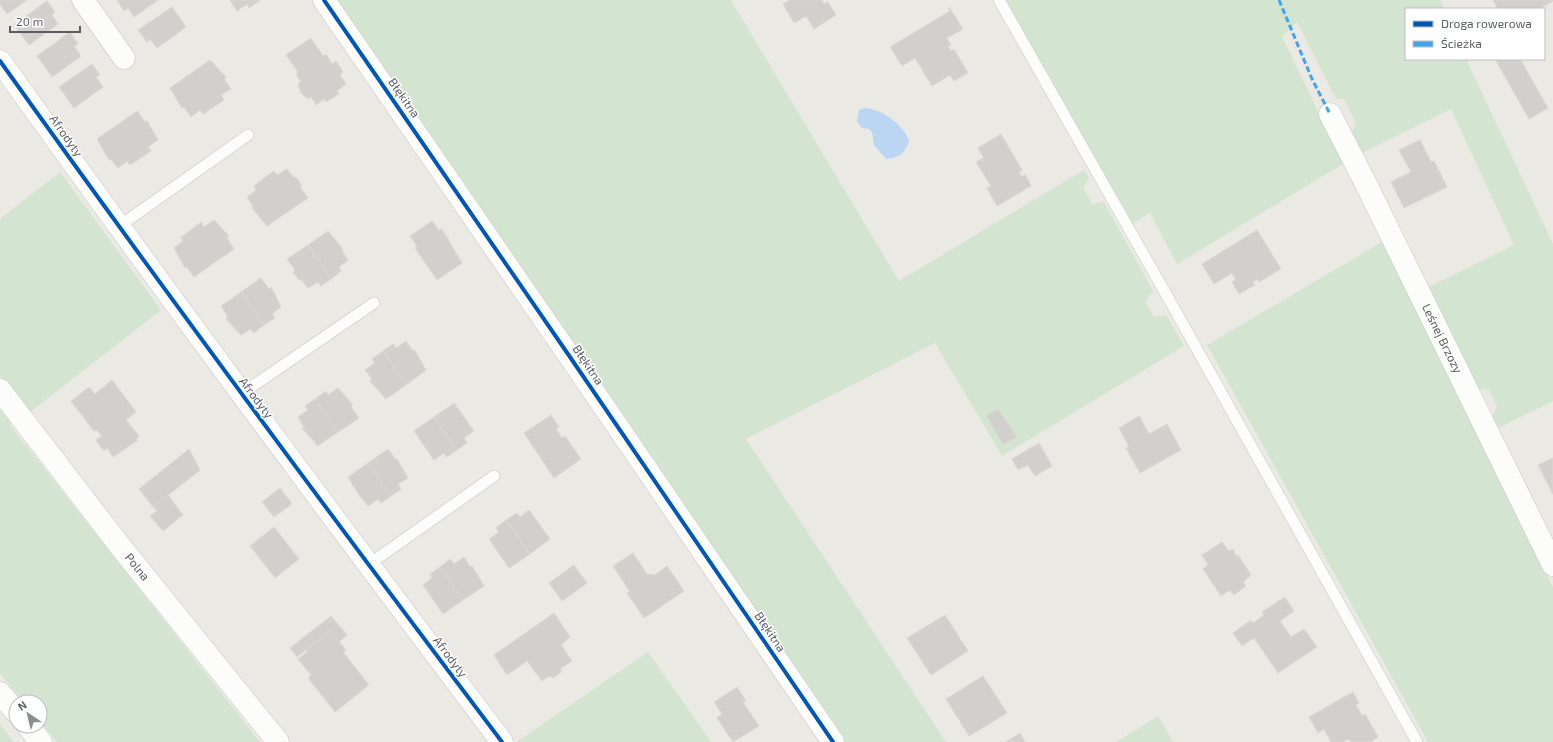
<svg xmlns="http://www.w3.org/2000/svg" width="1553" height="742" font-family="'Exo 2',sans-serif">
	<rect width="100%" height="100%" fill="#eae9e4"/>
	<g fill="#d3e5d1">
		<polygon points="336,0 731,0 899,281 1084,170 1089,178 1083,187 1092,204 1104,202 1153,291 1145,302 1154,317 1167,316 1184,346 1002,456 935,343 746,439 946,742 842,742"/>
		<polygon points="1006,0 1440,0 1444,9 1406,9 1406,59 1466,59 1553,244 1553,401 1498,428 1492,416 1497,406 1489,390 1478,389 1427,288 1514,245 1451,109 1362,153 1352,132 1356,124 1344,99 1336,99 1297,22 1282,36 1343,164 1177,264 1150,213 1132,224"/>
		<polygon points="60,172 161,310 29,413 0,376 0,219"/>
		<polygon points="1382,242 1553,587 1553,742 1428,742 1207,345"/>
		<polygon points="0,398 17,420 9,424 260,742 57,742 40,722 40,702 24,702 0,673"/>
		<polygon points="648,652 711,742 519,742 518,741"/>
		<polygon points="1158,716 1173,742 1116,742"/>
		<polygon points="0,724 14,742 0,742"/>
	</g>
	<path fill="#bad6f2" d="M865 108C883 110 903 124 909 141 905 153 899 158 886 159L874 145 872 132 869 129 862 128 857 121 859 110Z"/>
	<g fill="#d1d0cd" stroke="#d9d8d4">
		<polygon points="0,0 27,0 7,14 0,5"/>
		<polygon points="117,0 158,0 134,17 128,8 124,11"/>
		<polygon points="230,0 261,0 249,8 247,4 237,11"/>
		<polygon points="790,0 822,0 824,4 828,2 836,15 814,29 806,16 794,23 783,4"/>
		<polygon points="1493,0 1553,0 1553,1 1539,9 1498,9"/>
		<polygon points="47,1 55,12 52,15 58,24 29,45 14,25"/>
		<polygon points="172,7 186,27 157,48 150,39 147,42 138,30"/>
		<polygon points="949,7 963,29 947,38 951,45 948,46 951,51 954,49 968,73 954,81 950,75 932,86 915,58 902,66 890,47 950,11 948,8"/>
		<polygon points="70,32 78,44 74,46 81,56 52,77 37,56"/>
		<polygon points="311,38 323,56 326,54 332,64 336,61 343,72 340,75 346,84 337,91 339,94 326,102 324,99 316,105 311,97 308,99 301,93 298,84 301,82 296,74 298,72 286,55"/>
		<polygon points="1495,59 1520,59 1548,108 1529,119"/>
		<polygon points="210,60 226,77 224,79 231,89 221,95 224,100 203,114 200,110 191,117 184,107 182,108 170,88"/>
		<polygon points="92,64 100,75 96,77 103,87 74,108 59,87"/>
		<polygon points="137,111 145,122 147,121 158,140 148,147 151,151 130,165 127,161 118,168 111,159 109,160 97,139"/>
		<polygon points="1001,134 1022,170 1019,172 1022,177 1025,174 1031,186 997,206 987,188 991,186 976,162 984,158 978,148"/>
		<polygon points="1420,140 1431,162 1434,161 1447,187 1404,208 1391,182 1411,172 1399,150"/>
		<polygon points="287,169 294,178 296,177 302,186 300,187 308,198 267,226 252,208 253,206 247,197 256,190 254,186 264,178 274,171 277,175"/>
		<polygon points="214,220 229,236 227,238 234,249 194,277 186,266 185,268 174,248 183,241 181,237 191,230 201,222 204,227"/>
		<polygon points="432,221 439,231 442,229 462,263 437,280 415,248 417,246 410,236"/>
		<polygon points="1257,230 1281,269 1259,282 1257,279 1253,282 1255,285 1239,294 1232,282 1236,280 1232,273 1214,284 1202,264"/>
		<polygon points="328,231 343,249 342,251 348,260 339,267 341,271 331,279 308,245"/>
		<polygon points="308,245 331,279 321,286 318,282 308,288 301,279 299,280 293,272 295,270 287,259"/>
		<polygon points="261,278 269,289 271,287 281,307 272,314 275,318 264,325 241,292"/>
		<polygon points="241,292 264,325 254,333 251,329 241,335 226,319 228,317 221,306"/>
		<polygon points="406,341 413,351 414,349 426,370 406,385 383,351 393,344 396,348"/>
		<polygon points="383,351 406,385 386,399 370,381 372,379 365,370 375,363 372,359"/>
		<polygon points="112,380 136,412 126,420 139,436 136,439 138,440 113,457 107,448 104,451 96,440 102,436 97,430 94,431 71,401 89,387 95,394"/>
		<polygon points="338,388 353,405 351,407 359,418 338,432 315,399 326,391 328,395"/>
		<polygon points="315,399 338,432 318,446 302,428 304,427 298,417 308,410 305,406"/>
		<polygon points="454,403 474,431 464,438 467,443 457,450 434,417"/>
		<polygon points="998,409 1017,437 1003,444 986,416"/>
		<polygon points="551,415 559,427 556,429 562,438 565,436 581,459 554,478 524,433"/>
		<polygon points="1139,416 1149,434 1167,424 1181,450 1140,473 1126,448 1129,446 1119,428"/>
		<polygon points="434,417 457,450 447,457 444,453 434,460 414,431"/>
		<polygon points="1039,443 1052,466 1035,476 1028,465 1018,470 1012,459"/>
		<polygon points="189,449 200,470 153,507 139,489"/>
		<polygon points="388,449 396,460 397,459 408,478 398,484 401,489 391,496 368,463"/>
		<polygon points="1553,458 1553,494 1538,465"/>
		<polygon points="368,463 391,496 381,503 378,499 368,506 361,497 360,497 348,477"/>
		<polygon points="280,488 292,504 274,517 262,502"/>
		<polygon points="168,495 183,515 163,531 150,516 157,511 153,507"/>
		<polygon points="529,510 550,539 530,554 506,520 517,513 520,517"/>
		<polygon points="506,520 530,554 509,568 489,539 499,532 496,528"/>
		<polygon points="274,527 299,559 275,578 250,546"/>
		<polygon points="1222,542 1229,551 1233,549 1236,556 1238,555 1251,575 1243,582 1246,586 1234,595 1230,590 1221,596 1203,569 1208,565 1202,555"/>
		<polygon points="633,553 647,574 655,575 667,566 684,591 644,618 627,593 630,592 613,566"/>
		<polygon points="464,557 470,567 472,566 484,586 463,600 440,567 450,559 454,564"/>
		<polygon points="574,565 587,583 562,601 549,583"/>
		<polygon points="440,567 463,600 443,614 423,585 432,578 430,574"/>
		<polygon points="1285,597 1294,611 1280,621 1291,637 1304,629 1317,647 1278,673 1254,638 1242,646 1233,633 1251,620 1253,623 1264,615 1262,612"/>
		<polygon points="554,613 570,637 561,645 572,661 561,668 561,672 554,678 549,676 542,681 527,661 507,675 494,655"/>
		<polygon points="945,615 968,651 931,675 907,638"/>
		<polygon points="331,616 347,635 339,642 330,631 297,657 290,648"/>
		<polygon points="330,631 346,650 343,652 369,685 335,712 308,678 311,675 298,659 308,651 306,650"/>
		<polygon points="983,676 1007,713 969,736 946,699"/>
		<polygon points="737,687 746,701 743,702 759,726 733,742 717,718 722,714 714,702"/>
		<polygon points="1353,692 1359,703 1356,705 1362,716 1365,714 1378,737 1370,742 1351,742 1349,739 1343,742 1331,742 1324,729 1318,733 1309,717"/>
		<polygon points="1020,733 1025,742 1006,742"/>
	</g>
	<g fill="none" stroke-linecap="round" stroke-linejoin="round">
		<g stroke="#c5c5c5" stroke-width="12">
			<g id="service">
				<polyline points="999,0 1166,294 1417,742"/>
				<polyline points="118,227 248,135"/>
				<polyline points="241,394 374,303"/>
				<polyline points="368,565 494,476"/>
			</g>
		</g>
		<g stroke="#c5c5c5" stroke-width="23">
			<g id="minor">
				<polyline points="83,0 124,58"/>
				<polyline points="324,0 570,357 833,742"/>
				<path d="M0 61C164 291 332 517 502 742"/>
				<path id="s1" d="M1330 114 1364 180 1553 565"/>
				<path id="s2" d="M0 390 120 546 278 742"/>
				<polyline points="0,693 16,712"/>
				<polyline points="28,726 41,742"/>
			</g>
		</g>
		<use href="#service" stroke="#fcfcfb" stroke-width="11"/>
		<use href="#minor" stroke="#fcfcfb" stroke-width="22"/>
		<polyline stroke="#40a5ee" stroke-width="3" stroke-dasharray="6 3" stroke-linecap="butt" points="1279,0 1312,79 1330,114"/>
		<g stroke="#fff" stroke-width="6">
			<g id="cycleway">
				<polyline points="324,0 570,357 833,742"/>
				<path d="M0 61C164 291 332 517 502 742"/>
			</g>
		</g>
		<use href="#cycleway" stroke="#0057b8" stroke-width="4"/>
	</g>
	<g text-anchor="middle" stroke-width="3" stroke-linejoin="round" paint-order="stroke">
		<g font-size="12" fill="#5a5d62" stroke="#fff">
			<text transform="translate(404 98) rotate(55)" y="4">Błękitna</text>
			<text transform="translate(66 136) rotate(55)" y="4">Afrodyty</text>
			<text dy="4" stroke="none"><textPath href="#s1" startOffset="251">Leśnej Brzozy</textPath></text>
			<text transform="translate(588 365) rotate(56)" y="4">Błękitna</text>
			<text transform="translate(256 398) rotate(53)" y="4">Afrodyty</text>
			<text dy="4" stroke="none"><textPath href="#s2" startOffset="224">Polna</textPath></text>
			<text transform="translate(770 632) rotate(56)" y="4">Błękitna</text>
			<text transform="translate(450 657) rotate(53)" y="4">Afrodyty</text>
		</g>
	</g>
	<rect x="1405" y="8" width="140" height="52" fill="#ffffff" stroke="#bdbec0"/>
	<rect x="1413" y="21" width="20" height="6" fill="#0057b8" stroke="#bdbec0"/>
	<text x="1441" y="28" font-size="12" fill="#5a5d62">Droga rowerowa</text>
	<rect x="1413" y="41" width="20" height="6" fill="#40a5ee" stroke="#bdbec0"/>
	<text x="1441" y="48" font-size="12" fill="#5a5d62">Ścieżka</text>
	<g transform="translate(28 714) rotate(325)"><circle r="19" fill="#ffffff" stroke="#bdbec0"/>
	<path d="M0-3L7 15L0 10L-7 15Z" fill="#8c8e90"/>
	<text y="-6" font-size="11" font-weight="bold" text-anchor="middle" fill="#5a5d62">N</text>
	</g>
	<path d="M10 26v6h70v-6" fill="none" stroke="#5a5d62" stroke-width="2"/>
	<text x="16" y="26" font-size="12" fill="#5a5d62" stroke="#ffffff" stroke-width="3" paint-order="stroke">20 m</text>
</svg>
